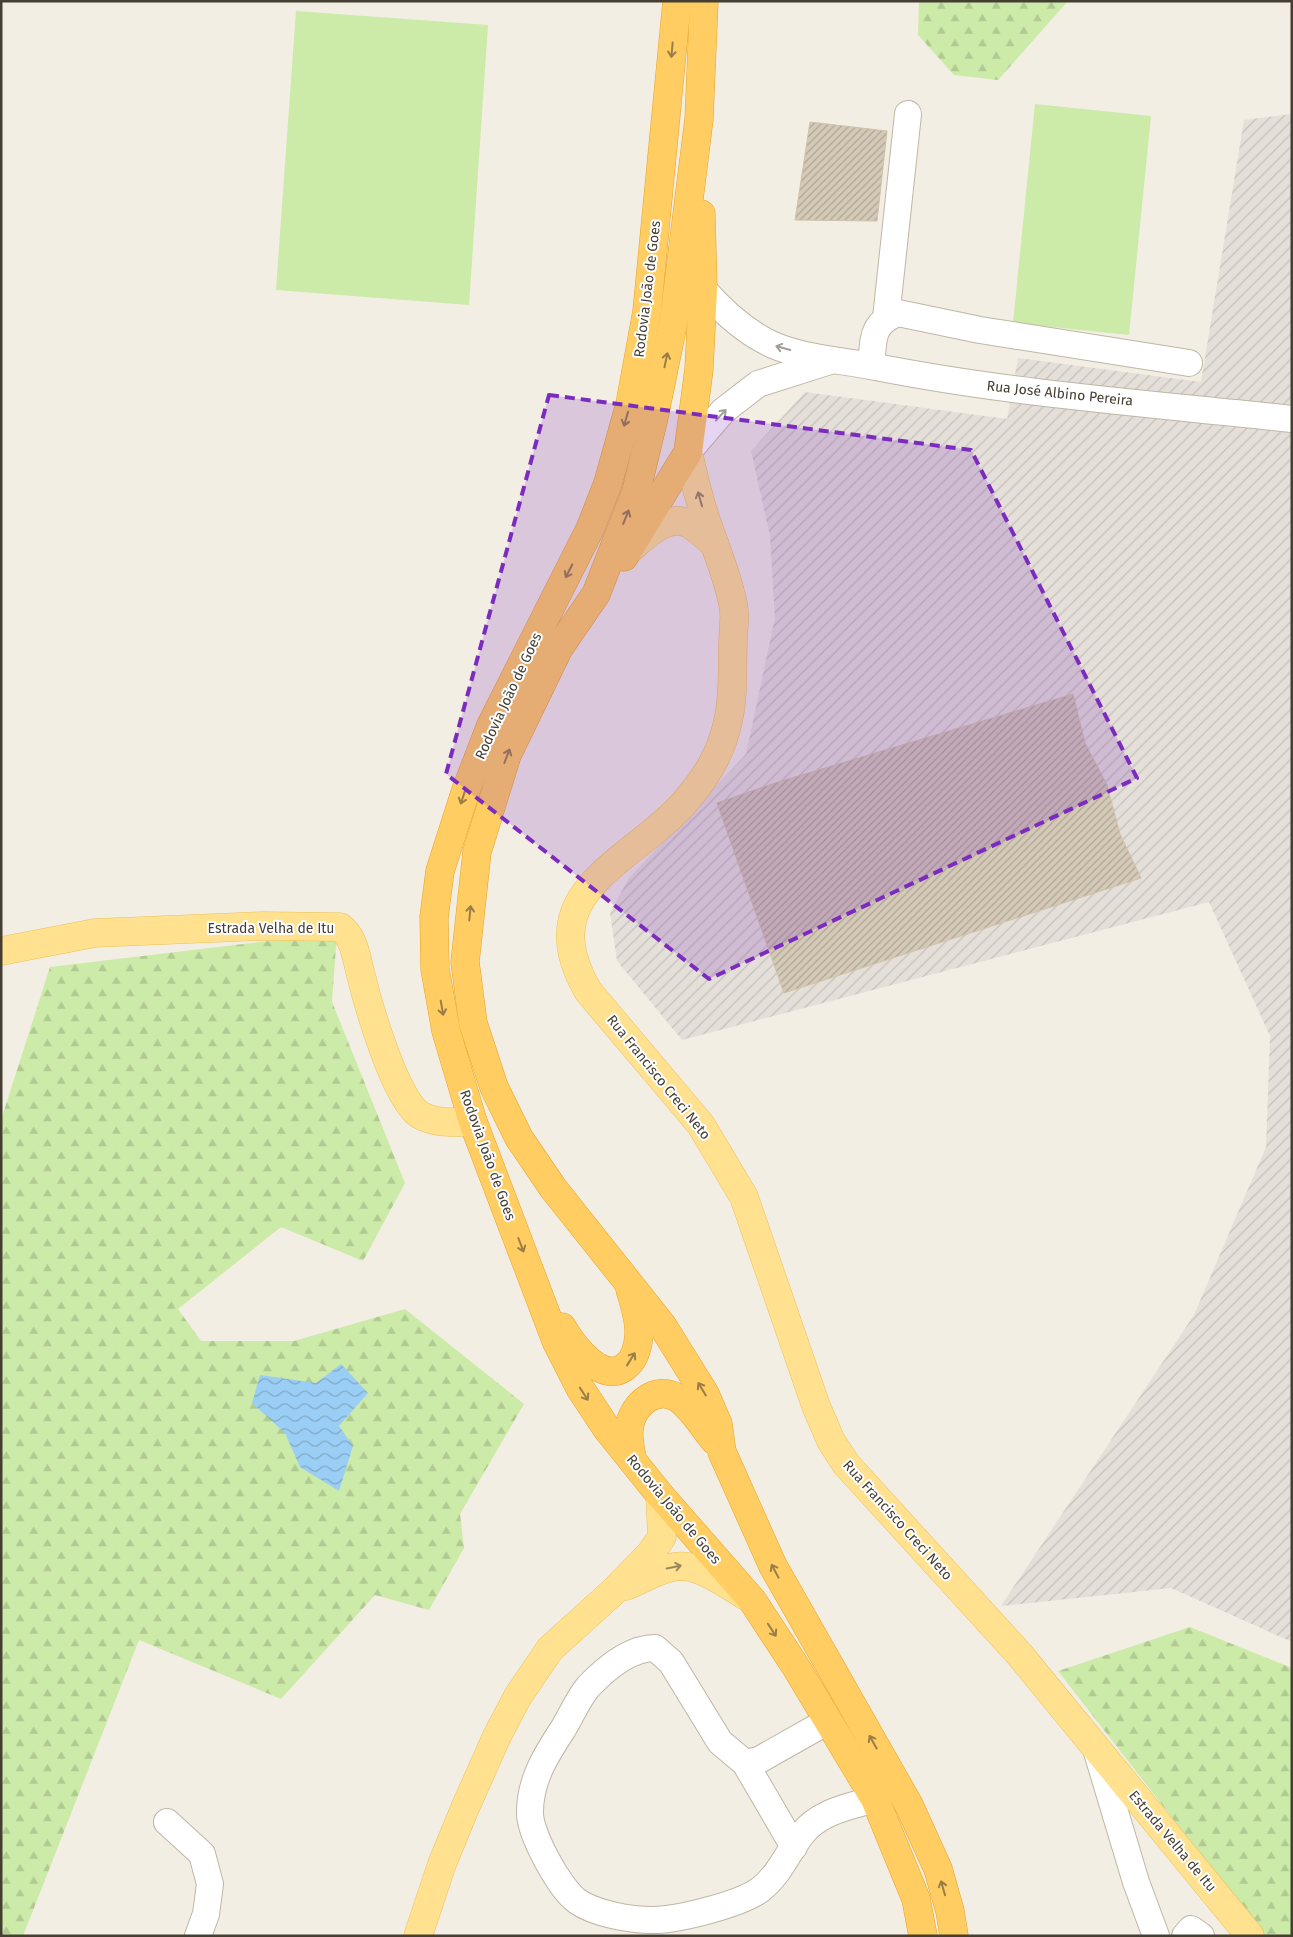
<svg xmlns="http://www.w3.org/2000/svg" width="1293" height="1937" font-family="'Fira Sans',sans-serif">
	<defs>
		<pattern id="industrial-furrows" width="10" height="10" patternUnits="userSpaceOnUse" patternTransform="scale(1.25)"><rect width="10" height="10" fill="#e4dfd8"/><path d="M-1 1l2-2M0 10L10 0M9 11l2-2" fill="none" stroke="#c5c0ba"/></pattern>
		<pattern id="forest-firs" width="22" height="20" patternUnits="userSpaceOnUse" patternTransform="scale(1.25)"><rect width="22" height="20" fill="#cceaa8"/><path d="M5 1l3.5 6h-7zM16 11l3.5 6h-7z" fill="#b1ca91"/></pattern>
		<pattern id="water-waves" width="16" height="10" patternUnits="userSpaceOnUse" patternTransform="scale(1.25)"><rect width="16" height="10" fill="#9acef5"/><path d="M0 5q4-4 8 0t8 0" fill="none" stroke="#7fa9c7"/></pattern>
		<pattern id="building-hatch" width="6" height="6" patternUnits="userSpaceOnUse" patternTransform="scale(1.25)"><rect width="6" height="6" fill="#d5cab7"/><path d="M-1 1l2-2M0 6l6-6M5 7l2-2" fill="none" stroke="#afa595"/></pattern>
	</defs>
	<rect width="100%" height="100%" fill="#f3eee3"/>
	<polygon fill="url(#industrial-furrows)" points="1292,114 1292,1642 1171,1588 1001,1606 1194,1315 1266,1147 1270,1036 1209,902 682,1040 617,961 610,913 629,878 746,754 775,618 770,536 751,451 805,392 1007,419 1018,358 1201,382 1244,120"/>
	<g fill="url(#forest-firs)">
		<polygon points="919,1 1068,1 998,80 954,75 918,35"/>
		<polygon points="337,933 332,1002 405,1183 363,1261 281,1227 178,1309 201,1341 294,1341 405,1309 524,1404 460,1514 464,1548 429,1610 375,1595 281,1699 139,1640 23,1936 1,1936 1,1120 50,967"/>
		<polygon points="1190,1627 1292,1668 1292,1936 1264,1936 1058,1671"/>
	</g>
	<g fill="#cceaa8">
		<polygon points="296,11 488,25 469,305 276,290"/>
		<polygon points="1035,104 1151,116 1129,335 1013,323"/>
	</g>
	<polygon fill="url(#water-waves)" points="341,1364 368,1393 339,1426 353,1446 339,1491 300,1467 285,1433 252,1403 260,1375 316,1383"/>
	<g fill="url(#building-hatch)" stroke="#d0c2aa">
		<polygon points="810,122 887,131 877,221 795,220"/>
		<polygon points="1073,694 1085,743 1107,785 1120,834 1141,878 784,993 717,803 775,783"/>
	</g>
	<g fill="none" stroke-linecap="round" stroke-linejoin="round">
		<g stroke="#bfb6a5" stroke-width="28">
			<g id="minor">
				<path d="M703 289C723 312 745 332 773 345 806 359 842 360 876 367 1013 394 1153 404 1292 419"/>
				<polyline points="886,318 908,114"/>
				<path d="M871 366C874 340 870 324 898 313L980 330 1189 363"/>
				<polyline points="688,452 723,411 758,384 830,361"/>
				<polyline points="1096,1749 1136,1882 1156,1936"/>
				<polyline points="745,1763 759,1760 828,1721"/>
				<polyline points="167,1822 202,1854 210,1884 206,1914 198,1936"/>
				<path d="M794 1847 745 1763 720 1742 671 1662 655 1648C629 1648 605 1669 588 1687 578 1699 571 1716 563 1729 546 1755 530 1780 530 1812 529 1833 560 1889 577 1901 595 1914 631 1920 653 1920 678 1920 742 1904 761 1889 780 1874 788 1852 802 1834 820 1811 849 1807 875 1799"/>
				<polyline points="1185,1936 1191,1929 1201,1936"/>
			</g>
		</g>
		<g stroke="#ebc158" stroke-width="29">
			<g id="major">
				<path d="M688 452C692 468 695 484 700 500 709 535 726 568 733 604 736 616 733 630 733 642 732 669 734 695 728 721 721 754 706 778 684 803 630 864 530 891 588 991L701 1125 744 1197 816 1406 831 1441 846 1464 1020 1655 1250 1936"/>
				<path d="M630 549C645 536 670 511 691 525 700 531 708 538 715 545"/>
				<path d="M1 951 95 933 263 926 340 927C355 938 356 958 361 975 368 1005 396 1101 420 1115 437 1124 454 1122 473 1122"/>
				<path d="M626 1586C640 1580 654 1572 669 1568 696 1559 726 1585 748 1597"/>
				<polyline points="418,1936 442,1864 465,1808 497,1736 518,1696 550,1649 613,1592 650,1554 662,1537 660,1495"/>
			</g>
		</g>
		<g stroke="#e7a328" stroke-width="29">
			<g id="highway">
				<polyline points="677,1 647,311 630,404 608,483 590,529 491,725 466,790 440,871 434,917 435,969 446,1031 473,1122 557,1343 580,1388 607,1429 660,1495 752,1600 796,1667 875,1799 916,1899 923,1936"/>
				<polyline points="704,1 699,119 674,319 654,417 636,492 596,594 559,648 507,755 477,852 465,962 473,1023 494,1087 519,1138 553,1188 662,1325 705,1394 718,1424 722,1452 773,1566 909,1805 938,1869 950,1911 954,1936"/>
				<polyline points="624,557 688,452 699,369 703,289 701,214"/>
				<path d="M562 1327C573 1346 603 1386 626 1366 635 1359 638 1346 639 1335 640 1319 634 1304 630 1289"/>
				<path d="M632 1458C630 1447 627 1435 630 1424 634 1404 656 1386 676 1397 692 1407 702 1426 714 1440"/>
			</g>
		</g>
		<use href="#minor" stroke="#fff" stroke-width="26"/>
		<use href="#major" stroke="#ffe18f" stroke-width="28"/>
		<use href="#highway" stroke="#ffcd61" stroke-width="28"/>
	</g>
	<defs><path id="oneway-shaft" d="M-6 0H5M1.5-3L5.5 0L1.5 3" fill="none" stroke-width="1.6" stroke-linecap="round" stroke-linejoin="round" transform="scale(1.25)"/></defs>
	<g stroke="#997e48">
		<use href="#oneway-shaft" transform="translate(672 50) rotate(95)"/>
		<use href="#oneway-shaft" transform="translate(666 360) rotate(-78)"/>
		<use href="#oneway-shaft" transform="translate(626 419) rotate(106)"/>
		<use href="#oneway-shaft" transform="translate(626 517) rotate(-68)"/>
		<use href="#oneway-shaft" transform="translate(569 571) rotate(117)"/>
		<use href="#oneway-shaft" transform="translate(507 756) rotate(-69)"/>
		<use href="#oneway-shaft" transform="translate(463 797) rotate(108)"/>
		<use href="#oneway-shaft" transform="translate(470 913) rotate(-84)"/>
		<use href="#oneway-shaft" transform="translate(442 1008) rotate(80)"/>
		<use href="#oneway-shaft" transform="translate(521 1245) rotate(69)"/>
		<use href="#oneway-shaft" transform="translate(631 1359) rotate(-58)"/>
		<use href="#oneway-shaft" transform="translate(702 1389) rotate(-121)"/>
		<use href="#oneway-shaft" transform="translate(584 1394) rotate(57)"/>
		<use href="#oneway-shaft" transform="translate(775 1571) rotate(-118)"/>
		<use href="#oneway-shaft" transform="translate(772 1630) rotate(57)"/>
		<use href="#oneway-shaft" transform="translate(873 1742) rotate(-119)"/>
		<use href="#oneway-shaft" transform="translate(943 1888) rotate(-106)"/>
	</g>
	<g stroke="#a29e99">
		<use href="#oneway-shaft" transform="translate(783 348) rotate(-164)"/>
		<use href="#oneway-shaft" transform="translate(721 415) rotate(-47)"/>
	</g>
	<g stroke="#99875c">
		<use href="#oneway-shaft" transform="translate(700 499) rotate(-106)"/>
		<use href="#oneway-shaft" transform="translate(674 1567) rotate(-11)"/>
	</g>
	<path fill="#7b2cbf" fill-opacity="0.2" stroke="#7b2cbf" stroke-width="4" stroke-dasharray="10 6" stroke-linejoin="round" d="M549 395 971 450 1137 778 709 979 446 774Z"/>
	<g text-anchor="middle" stroke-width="4" stroke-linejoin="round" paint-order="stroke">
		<g font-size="14" fill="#453e33" stroke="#fff">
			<text transform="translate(647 289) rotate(-83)" y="5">Rodovia João de Goes</text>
			<text transform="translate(1060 393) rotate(6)" y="5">Rua José Albino Pereira</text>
			<text transform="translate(508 696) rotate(-65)" y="5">Rodovia João de Goes</text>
			<text x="271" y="933">Estrada Velha de Itu</text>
			<text transform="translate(659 1077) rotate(51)" y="5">Rua Francisco Creci Neto</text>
			<text transform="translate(488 1155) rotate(70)" y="5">Rodovia João de Goes</text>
			<text transform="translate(674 1509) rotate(50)" y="5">Rodovia João de Goes</text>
			<text transform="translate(898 1520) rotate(48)" y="5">Rua Francisco Creci Neto</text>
			<text transform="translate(1173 1841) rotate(50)" y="5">Estrada Velha de Itu</text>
		</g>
	</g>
	<rect width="1293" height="1937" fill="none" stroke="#453e33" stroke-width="5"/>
</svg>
